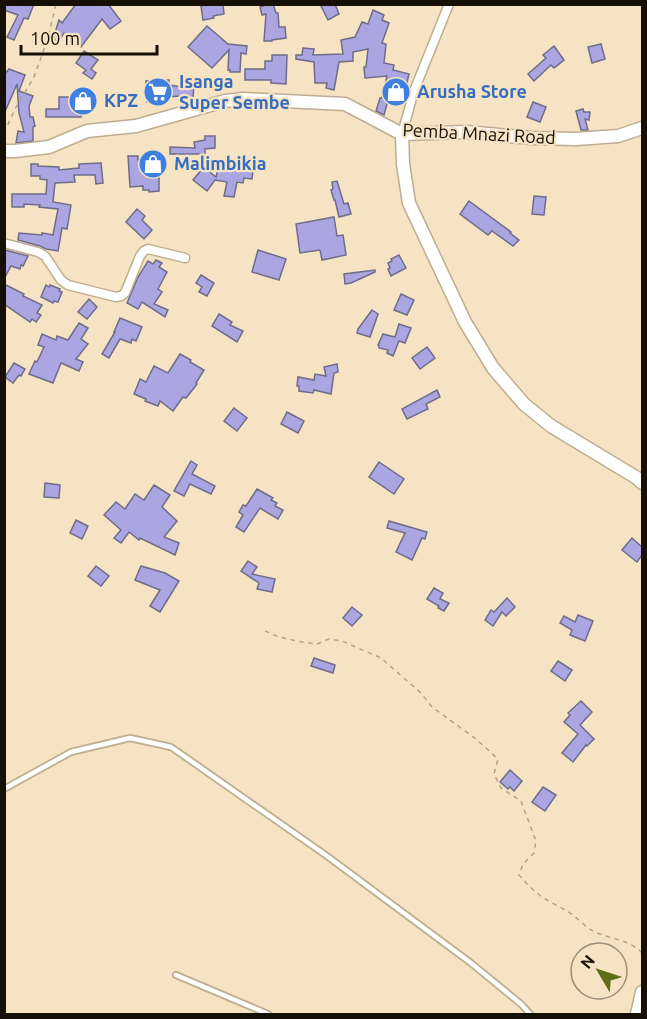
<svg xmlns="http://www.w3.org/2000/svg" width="647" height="1019" font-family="Ubuntu,sans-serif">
	<rect width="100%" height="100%" fill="#f5e3c4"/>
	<g fill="#aba5e2" stroke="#6e6c89" stroke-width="1.5">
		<polygon points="4,4 34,4 28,19 24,18 14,40 7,37 18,15 4,10"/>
		<polygon points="76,4 108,4 121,21 110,29 102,19 81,47 64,33 58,42 53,39 59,20 62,23"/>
		<polygon points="212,4 223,4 224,14 213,16 214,18 203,20 201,6"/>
		<polygon points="269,4 273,4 276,13 278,13 279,27 285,27 286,38 272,40 272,41 264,41 266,14 262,15 260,7"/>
		<polygon points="320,4 335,4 339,14 328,20"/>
		<polygon points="373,10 384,15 382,20 389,23 382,43 386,44 384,63 394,65 393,70 409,74 403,100 389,97 384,115 376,111 380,98 382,98 387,76 365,78 364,67 366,67 368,49 353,52 353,61 339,62 334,90 326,88 327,83 315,83 314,62 296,59 296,55 302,55 303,48 314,49 313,55 343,54 341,40 355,37 362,22 368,24"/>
		<polygon points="207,26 228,44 247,46 246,54 241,53 240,72 230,72 230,70 228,70 229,50 212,68 188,47"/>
		<polygon points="601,44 605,59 592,63 588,47"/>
		<polygon points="554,46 564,60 554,68 551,65 534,81 528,74 546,58 543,55"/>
		<polygon points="84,51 98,60 91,69 96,73 92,79 83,73 86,70 76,63"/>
		<polygon points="272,55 287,55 286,84 271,83 271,80 245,80 245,69 265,69 265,61 272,61"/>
		<polygon points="9,69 25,75 19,91 33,96 29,106 30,117 33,117 35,126 33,127 33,141 16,143 18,131 24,132 19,113 17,84 4,114 4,75"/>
		<polygon points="169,80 169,85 182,87 183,84 194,84 193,99 182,99 182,96 165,97 165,101 147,102 146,81"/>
		<polygon points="75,93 92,95 90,108 82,107 81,117 46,117 46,109 59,109 59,97 75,97"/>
		<polygon points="533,102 546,107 540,122 527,117"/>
		<polygon points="583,109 584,112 590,112 589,120 585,119 588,130 581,130 576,111"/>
		<polygon points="205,136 215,136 215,148 205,149 205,154 170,154 170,147 195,148 194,142 205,140"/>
		<polygon points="128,156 138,156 138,160 157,159 157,175 159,175 159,191 149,192 149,190 143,190 143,186 130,187"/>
		<polygon points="184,160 210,164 210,168 205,168 216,177 219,165 253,170 252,179 244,178 243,183 237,182 234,197 224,196 227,182 215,180 207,191 193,180 203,168 184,169"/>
		<polygon points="101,163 103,183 96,184 95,175 74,175 75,182 55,183 53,202 71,205 67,229 62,228 58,251 46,249 40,246 18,240 19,233 42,235 42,233 53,235 58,209 39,207 40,205 24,204 24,207 12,207 12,194 46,194 47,180 40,179 40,176 31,176 31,164 38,164 38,166 59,167 59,170 79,168 79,164"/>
		<polygon points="337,181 344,204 348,203 351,214 339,217 335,200 334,200 331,190 333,189 332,182"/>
		<polygon points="534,196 546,197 544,215 532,214"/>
		<polygon points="469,201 511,232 510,233 519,240 513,246 492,231 488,235 460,214"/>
		<polygon points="137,209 145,216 142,220 152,230 144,239 126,222"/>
		<polygon points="334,217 337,236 343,235 346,255 322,260 320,250 300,253 296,224"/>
		<polygon points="5,250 28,256 23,266 21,265 20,269 11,266 4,279"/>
		<polygon points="258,250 286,259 279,280 252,272"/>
		<polygon points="399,255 406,268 391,276 388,269 390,268 388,263 392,261 391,259"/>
		<polygon points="156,260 162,263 159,267 167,272 158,289 162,292 154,304 168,310 165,317 142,302 138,309 127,303 138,277 148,261 153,264"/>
		<polygon points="375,270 375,272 351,283 345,284 344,274"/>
		<polygon points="201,275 214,283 207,296 199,292 202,287 196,283"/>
		<polygon points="4,284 24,294 23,296 42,305 37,313 41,315 36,322 32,319 30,322 4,304"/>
		<polygon points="46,285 49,287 50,285 60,289 59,291 62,292 58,302 54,301 53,303 41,297"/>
		<polygon points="401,294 414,300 407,315 394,310"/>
		<polygon points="89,299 97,307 87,319 78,312"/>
		<polygon points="372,310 378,314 370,337 357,333 358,329"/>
		<polygon points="219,314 232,322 230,325 243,331 237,342 212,326"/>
		<polygon points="120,318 142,327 136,341 132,339 131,343 120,339 109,358 102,354 115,332 114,332"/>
		<polygon points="79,323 88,328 81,339 88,344 76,359 83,362 79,371 61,363 53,383 29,374 35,361 37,362 44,347 38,345 42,334 56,340 57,336 68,340"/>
		<polygon points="399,324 411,328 405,343 399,341 393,356 387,353 388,350 379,348 379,346 378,345 383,334 395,337"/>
		<polygon points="427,347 435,358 420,369 412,358"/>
		<polygon points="180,354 191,360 190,362 204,370 196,383 197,384 186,398 183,397 173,411 160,401 158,406 145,401 146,399 134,394 140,379 146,382 154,366 168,373"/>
		<polygon points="14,363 25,369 21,376 19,375 13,383 5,377"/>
		<polygon points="337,364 338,372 334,373 331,394 314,390 313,393 299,391 299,386 297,386 298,377 314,380 315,374 326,376 324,367"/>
		<polygon points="437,390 440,397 426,404 428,409 407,419 402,409"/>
		<polygon points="234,408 247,418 237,431 224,421"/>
		<polygon points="287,412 304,421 298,433 281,424"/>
		<polygon points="191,461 197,465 192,474 215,486 211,494 190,484 184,496 174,491"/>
		<polygon points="379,462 404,479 394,494 369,477"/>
		<polygon points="45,483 60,485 59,498 44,497"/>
		<polygon points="154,485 170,495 162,507 177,521 164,537 179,543 175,555 140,538 139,540 129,532 121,543 114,538 121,530 104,515 116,502 125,509 135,494 144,500"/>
		<polygon points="257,489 273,498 271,500 277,503 275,506 283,510 278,519 260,508 244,532 236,527 243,515 239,512 243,505 246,506"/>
		<polygon points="76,520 88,526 82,539 70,533"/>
		<polygon points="389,521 427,532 425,539 422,538 412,560 396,552 405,533 387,528"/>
		<polygon points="632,538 642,547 642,555 637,562 622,550"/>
		<polygon points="248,561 257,567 252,574 275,579 272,592 257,589 259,583 241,571"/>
		<polygon points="96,566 109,576 101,586 88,576"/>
		<polygon points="141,566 165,573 179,581 160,612 150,606 160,590 135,580"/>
		<polygon points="434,588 443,593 440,599 449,603 444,611 438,608 439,606 427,599"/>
		<polygon points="507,598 515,607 506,616 502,612 493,626 485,620 491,610 494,612"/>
		<polygon points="352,607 362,615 352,626 343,618"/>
		<polygon points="578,615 593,621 585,641 570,635 572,630 560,623 564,616 575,622"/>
		<polygon points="314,658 335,665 333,673 311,666"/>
		<polygon points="558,661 572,670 565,681 551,671"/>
		<polygon points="581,701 592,712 580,725 594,739 587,746 586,745 573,762 562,753 578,734 564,722 570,715 568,713"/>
		<polygon points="510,770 522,781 514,791 510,787 508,789 500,782"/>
		<polygon points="543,787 556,795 545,811 532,802"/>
	</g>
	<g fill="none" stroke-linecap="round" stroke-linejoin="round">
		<g stroke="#bead8f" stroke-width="8">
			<g id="lane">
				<polyline points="4,789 71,752 130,738 171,747 327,856 471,963 521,1004 530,1014"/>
				<polyline points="176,975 268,1014"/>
			</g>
		</g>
		<g stroke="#bead8f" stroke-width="11">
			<g id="street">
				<polyline points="402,134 414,91 449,4"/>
				<polyline points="4,243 38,252 45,256 61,280 68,285 116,297 121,296 125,293 140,256 144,251 148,249 185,258"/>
			</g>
		</g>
		<g stroke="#bead8f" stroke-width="15">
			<g id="secondary">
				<polyline points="402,134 403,164 409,203 465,322 493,368 524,404 551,426 637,478 642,483"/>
				<polyline points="4,151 15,151 49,147 87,131 136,126 225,101 243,99 345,104 402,134 466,132 531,138 576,139 618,136 642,128"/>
				<polyline points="637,1014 642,992"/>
			</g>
		</g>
		<g stroke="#b1a38a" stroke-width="1.5" stroke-dasharray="4.5 4.5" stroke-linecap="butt">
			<polyline points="4,133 15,109 34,77 48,38 56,4"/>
			<path d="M265 631 279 637 302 642 317 644 329 639 342 641 381 658 421 693 432 707 476 739 498 759 494 774 501 788 521 801 536 841 534 853 523 864 519 875C527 884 534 892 544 898 553 904 563 908 573 915 579 920 588 929 595 932 610 939 631 940 642 953"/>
		</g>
		<use href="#lane" stroke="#fff" stroke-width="4.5"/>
		<use href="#street" stroke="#fff" stroke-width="8"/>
		<use href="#secondary" stroke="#fff" stroke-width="12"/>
	</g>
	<defs>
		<g id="supermarket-disc" transform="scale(1.5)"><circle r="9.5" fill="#3f7fe0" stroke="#f5e3c4"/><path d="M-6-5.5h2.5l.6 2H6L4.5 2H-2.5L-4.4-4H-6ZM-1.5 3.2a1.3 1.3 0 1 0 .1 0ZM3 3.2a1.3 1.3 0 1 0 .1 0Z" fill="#fff"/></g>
		<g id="shop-disc" transform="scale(1.5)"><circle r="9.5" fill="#3f7fe0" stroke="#f5e3c4"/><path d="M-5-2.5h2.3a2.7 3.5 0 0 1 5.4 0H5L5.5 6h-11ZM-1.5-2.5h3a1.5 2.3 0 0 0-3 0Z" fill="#fff"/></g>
	</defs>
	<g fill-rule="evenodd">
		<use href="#supermarket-disc" x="158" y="92"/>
		<use href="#shop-disc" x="396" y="92"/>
		<use href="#shop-disc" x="83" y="101"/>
		<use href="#shop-disc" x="153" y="164"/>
	</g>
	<g text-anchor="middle" stroke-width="4.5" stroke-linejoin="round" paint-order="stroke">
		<g font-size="18" font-weight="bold" fill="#366cbe" stroke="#f5e3c4" text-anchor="start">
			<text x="179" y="88">Isanga<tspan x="179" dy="21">Super Sembe</tspan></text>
			<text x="417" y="98">Arusha Store</text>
			<text x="104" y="107">KPZ</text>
			<text x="174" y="170">Malimbikia</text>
		</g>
		<g font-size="18" fill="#150f05" stroke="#f5e3c4">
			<text transform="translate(479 134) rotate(3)" y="6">Pemba Mnazi Road</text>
		</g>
	</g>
	<rect width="647" height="1019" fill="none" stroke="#150f05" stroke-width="12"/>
	<g transform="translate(599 971) rotate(309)"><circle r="28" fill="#f5e3c4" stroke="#9b8e78" stroke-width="1.5"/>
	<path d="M0-4.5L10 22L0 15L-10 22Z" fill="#5f6d17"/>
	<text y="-9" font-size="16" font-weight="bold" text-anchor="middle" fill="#150f05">N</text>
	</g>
	<path d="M21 45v9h136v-9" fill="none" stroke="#150f05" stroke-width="3"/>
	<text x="30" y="45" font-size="18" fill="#150f05" stroke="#f5e3c4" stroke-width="4.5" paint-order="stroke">100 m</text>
</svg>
